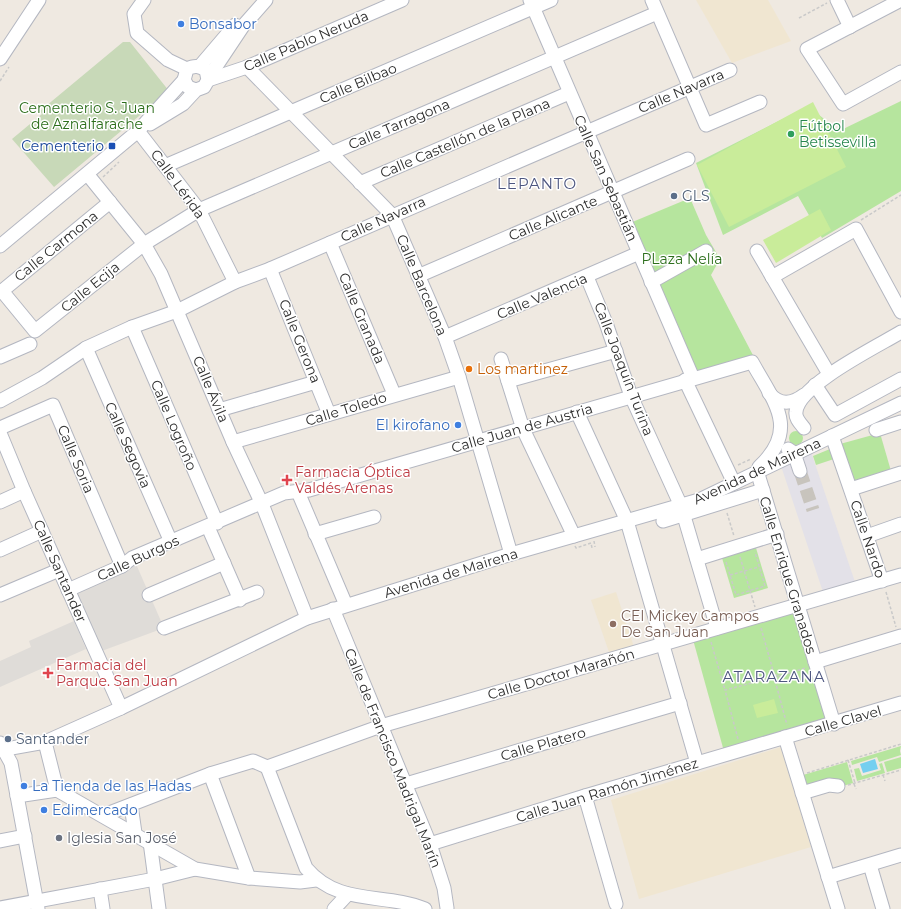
<svg xmlns="http://www.w3.org/2000/svg" width="901" height="909" font-family="Montserrat,sans-serif">
	<rect width="100%" height="100%" fill="#efe9e1"/>
	<polygon fill="#e3e1e8" points="809,446 855,582 823,592 779,460"/>
	<g fill="#f0e6d1">
		<polygon points="696,0 768,0 791,41 732,63"/>
		<polygon points="616,592 634,647 610,655 591,600"/>
		<polygon points="781,747 811,847 639,899 611,800"/>
	</g>
	<g fill="#b6e59e">
		<polygon points="901,101 901,191 822,238 798,196 723,235 696,163 808,106 839,131"/>
		<polygon points="690,198 706,235 720,259 711,275 755,359 696,374 630,223"/>
		<circle cx="796" cy="438" r="7"/>
		<polygon points="880,433 891,471 855,483 840,444"/>
		<polygon points="830,449 834,459 816,465 813,456"/>
		<polygon points="756,548 768,588 734,598 722,558"/>
		<polygon points="798,605 834,724 725,755 692,636"/>
		<polygon points="901,746 900,751 901,755 879,762 877,757 852,765 851,761"/>
		<polygon points="901,757 901,768 887,772 884,762"/>
		<polygon points="847,762 853,783 843,786 806,788 803,775"/>
		<polygon points="882,763 885,773 857,781 854,769 859,768 862,776 881,770 879,764"/>
	</g>
	<polygon fill="#c8d9b8" points="123,42 130,42 169,91 54,187 12,139 42,114 40,111"/>
	<g fill="#c9ec9a">
		<polygon points="813,102 846,167 729,227 697,165"/>
		<polygon points="820,209 831,230 776,263 763,240"/>
		<polygon points="774,699 778,713 757,718 753,705"/>
	</g>
	<g fill="#dfdcd8">
		<polygon points="136,564 164,628 99,652 76,598 79,590"/>
		<polygon points="74,621 86,649 0,687 0,661 31,647 29,641"/>
	</g>
	<polygon fill="#75cff0" points="875,759 878,769 863,773 860,764"/>
	<g fill="none" stroke-linecap="round" stroke-linejoin="round">
		<polyline stroke="#c8c4bd" stroke-width="13" stroke-dasharray="13 6" stroke-linecap="butt" points="800,471 813,510"/>
		<g stroke="#b4b7c1" stroke-width="15">
			<g id="minor">
				<polyline points="144,0 134,14 137,33 168,60 187,69"/>
				<polyline points="530,0 693,378"/>
				<polyline points="652,0 706,125 760,102"/>
				<polyline points="837,0 850,27"/>
				<polyline points="901,0 807,49 843,104 901,72"/>
				<polyline points="0,59 39,0"/>
				<polyline points="200,66 235,25"/>
				<polyline points="247,67 392,215 445,337 459,377 511,554"/>
				<polyline points="209,77 243,26 266,0"/>
				<polyline points="208,80 247,67 402,0"/>
				<path d="M150 124 183 104 196 90 204 87 208 80 206 70C199 66 195 65 187 69L184 80 188 87 196 90"/>
				<polyline points="138,131 199,210 235,282"/>
				<polyline points="165,166 551,0"/>
				<polyline points="88,175 144,244 161,274 233,442 262,504 307,618"/>
				<polyline points="360,183 569,93"/>
				<polyline points="110,202 2,291 35,331 144,244 199,210 657,13"/>
				<polyline points="330,243 394,394"/>
				<polyline points="0,246 138,131 184,80"/>
				<polyline points="757,251 829,374"/>
				<polyline points="270,269 329,414"/>
				<polyline points="418,276 688,159"/>
				<polyline points="587,277 606,323 631,396 681,506 717,628"/>
				<polyline points="772,277 856,229 901,312"/>
				<polyline points="651,282 706,251"/>
				<polyline points="132,327 217,523"/>
				<polyline points="445,337 639,253"/>
				<polyline points="86,348 171,542"/>
				<polyline points="0,357 30,344"/>
				<polyline points="501,359 523,429 574,536"/>
				<polyline points="685,380 734,483"/>
				<polyline points="508,381 616,351"/>
				<polyline points="815,385 835,415 901,379"/>
				<path d="M769 393C780 406 792 404 804 395"/>
				<polyline points="0,401 42,378 86,348 132,327 177,311 235,282 270,269 730,70"/>
				<polyline points="219,410 316,382"/>
				<polyline points="577,412 627,521 697,763"/>
				<polyline points="0,428 53,405 122,566"/>
				<path d="M804 428C800 423 795 418 796 412 798 385 878 346 901 332"/>
				<polyline points="876,430 901,422"/>
				<polyline points="0,433 24,491 121,708"/>
				<polyline points="832,436 882,581"/>
				<polyline points="233,442 459,377"/>
				<polyline points="788,449 794,453 800,471"/>
				<polyline points="757,471 834,724"/>
				<polyline points="851,489 901,473"/>
				<polyline points="298,492 346,605"/>
				<polyline points="0,502 24,491"/>
				<polyline points="663,521 763,490"/>
				<polyline points="208,527 240,600"/>
				<polyline points="315,534 374,517"/>
				<polyline points="867,536 901,524"/>
				<polyline points="0,550 42,531"/>
				<polyline points="697,559 777,534"/>
				<path d="M68 590 122 566 132 558 284 493 309 490 752 362C774 402 800 429 759 467"/>
				<polyline points="0,595 59,570"/>
				<polyline points="149,595 224,563"/>
				<polyline points="333,609 430,844 444,888 447,908"/>
				<polyline points="164,628 257,592"/>
				<polyline points="815,662 901,636"/>
				<polyline points="785,737 838,909"/>
				<polyline points="45,742 57,790 195,869 249,878 300,882 316,880"/>
				<polyline points="0,743 11,763 38,909"/>
				<polyline points="0,750 45,742 121,708 307,618 511,554 699,500 901,403"/>
				<path d="M267 767 306 868C339 907 384 892 425 909"/>
				<polyline points="210,774 249,878"/>
				<polyline points="406,784 680,703"/>
				<polyline points="802,793 829,785 838,786"/>
				<polyline points="17,796 57,790"/>
				<polyline points="585,796 616,904"/>
				<polyline points="131,805 135,833"/>
				<polyline points="104,815 210,774 253,761 267,767 381,726 901,575"/>
				<polyline points="0,841 25,836"/>
				<polyline points="150,842 159,909"/>
				<polyline points="430,844 585,796 901,703"/>
				<polyline points="870,865 883,909"/>
				<polyline points="828,877 901,855"/>
				<polyline points="100,889 103,909"/>
				<polyline points="0,908 155,879 195,869"/>
				<polyline points="334,909 348,894"/>
			</g>
		</g>
		<g stroke="#c9c9c9" stroke-width="1.5" stroke-dasharray="3 2" stroke-linecap="butt">
			<polyline points="799,18 827,3"/>
			<polyline points="0,81 9,67"/>
			<polyline points="103,177 119,162"/>
			<polyline points="861,220 901,195"/>
			<polyline points="738,465 751,459"/>
			<polyline points="727,513 734,536"/>
			<polyline points="594,541 595,547"/>
			<polyline points="575,546 576,548 591,543 592,548"/>
			<polyline points="740,557 755,607"/>
			<polyline points="726,562 736,595 765,586 755,552"/>
			<polyline points="730,575 759,567"/>
			<polyline points="886,592 896,627"/>
			<polyline points="761,628 774,674"/>
			<polyline points="711,642 725,690"/>
			<polyline points="778,676 806,668"/>
			<polyline points="775,680 771,678 774,674 778,676 775,680 787,725"/>
			<polyline points="738,739 725,690 771,678"/>
			<polyline points="848,760 855,783"/>
			<polyline points="807,773 901,744"/>
			<polyline points="883,775 885,781"/>
			<polyline points="854,784 856,789"/>
			<polyline points="848,785 901,770"/>
		</g>
		<use href="#minor" stroke="#fff" stroke-width="13"/>
	</g>
	<g fill="#3f7fe0" stroke="#fff" stroke-width="1.5">
		<circle cx="181" cy="24" r="4"/>
		<circle cx="458" cy="425" r="4"/>
		<circle cx="24" cy="786" r="4"/>
		<circle cx="44" cy="810" r="4"/>
	</g>
	<circle fill="#2e9e5b" stroke="#fff" stroke-width="1.5" cx="791" cy="134" r="4"/>
	<rect fill="#1a4fb4" stroke="#fff" stroke-width="1.5" x="108" y="142" width="8" height="8" rx="2"/>
	<g fill="#5c6f8a" stroke="#fff" stroke-width="1.5">
		<circle cx="674" cy="196" r="4"/>
		<circle cx="8" cy="739" r="4"/>
	</g>
	<circle fill="#e8710a" stroke="#fff" stroke-width="1.5" cx="469" cy="369" r="4"/>
	<g fill="#e0444e" stroke="#fff" stroke-width="1.5">
		<path d="M285 474h4v4h4v4h-4v4h-4v-4h-4v-4h4z"/>
		<path d="M46 667h4v4h4v4h-4v4h-4v-4h-4v-4h4z"/>
	</g>
	<circle fill="#8d6e63" stroke="#fff" stroke-width="1.5" cx="613" cy="624" r="4"/>
	<circle fill="#6b7280" stroke="#fff" stroke-width="1.5" cx="59" cy="838" r="4"/>
	<g text-anchor="middle" stroke-width="3" stroke-linejoin="round" paint-order="stroke">
		<g font-size="14" fill="#366cbe" stroke="#fff" text-anchor="start">
			<text x="189" y="29">Bonsabor</text>
			<text x="450" y="430" text-anchor="end">El kirofano</text>
			<text x="32" y="791">La Tienda de las Hadas</text>
			<text x="52" y="815">Edimercado</text>
		</g>
		<g font-size="14" fill="#2e2e2e" stroke="#fff">
			<text transform="translate(306 41) rotate(-23)" y="5">Calle Pablo Neruda</text>
			<text transform="translate(358 83) rotate(-23)" y="5">Calle Bilbao</text>
			<text transform="translate(681 91) rotate(-23)" y="5">Calle Navarra</text>
			<text transform="translate(399 124) rotate(-23)" y="5">Calle Tarragona</text>
			<text transform="translate(465 138) rotate(-23)" y="5">Calle Castellón de la Plana</text>
			<text transform="translate(606 178) rotate(66)" y="5">Calle San Sebastián</text>
			<text transform="translate(178 184) rotate(54)" y="5">Calle Lérida</text>
			<text transform="translate(553 218) rotate(-23)" y="5">Calle Alicante</text>
			<text transform="translate(383 219) rotate(-24)" y="5">Calle Navarra</text>
			<text transform="translate(56 246) rotate(-39)" y="5">Calle Carmona</text>
			<text transform="translate(422 285) rotate(67)" y="5">Calle Barcelona</text>
			<text transform="translate(90 287) rotate(-39)" y="5">Calle Ecija</text>
			<text transform="translate(542 296) rotate(-23)" y="5">Calle Valencia</text>
			<text transform="translate(362 318) rotate(67)" y="5">Calle Granada</text>
			<text transform="translate(300 341) rotate(68)" y="5">Calle Gerona</text>
			<text transform="translate(624 369) rotate(69)" y="5">Calle Joaquín Turina</text>
			<text transform="translate(211 389) rotate(67)" y="5">Calle Ávila</text>
			<text transform="translate(346 409) rotate(-17)" y="5">Calle Toledo</text>
			<text transform="translate(174 425) rotate(67)" y="5">Calle Logroño</text>
			<text transform="translate(522 428) rotate(-16)" y="5">Calle Juan de Austria</text>
			<text transform="translate(128 445) rotate(66)" y="5">Calle Segovia</text>
			<text transform="translate(76 459) rotate(67)" y="5">Calle Soria</text>
			<text transform="translate(757 471) rotate(-25)" y="5">Avenida de Mairena</text>
			<text transform="translate(868 539) rotate(71)" y="5">Calle Nardo</text>
			<text transform="translate(138 558) rotate(-25)" y="5">Calle Burgos</text>
			<text transform="translate(60 571) rotate(66)" y="5">Calle Santander</text>
			<text transform="translate(451 573) rotate(-17)" y="5">Avenida de Mairena</text>
			<text transform="translate(788 575) rotate(73)" y="5">Calle Enrique Granados</text>
			<text transform="translate(561 674) rotate(-16)" y="5">Calle Doctor Marañón</text>
			<text transform="translate(843 721) rotate(-16)" y="5">Calle Clavel</text>
			<text transform="translate(543 744) rotate(-16)" y="5">Calle Platero</text>
			<text transform="translate(393 758) rotate(68)" y="5">Calle de Francisco Madrigal Marín</text>
			<text transform="translate(607 790) rotate(-17)" y="5">Calle Juan Ramón Jiménez</text>
		</g>
		<g font-size="14" fill="#2c6e1b" stroke="#fff">
			<text x="87" y="113">Cementerio S. Juan<tspan x="87" dy="16">de Aznalfarache</tspan></text>
			<text x="682" y="264">PLaza Nelía</text>
		</g>
		<g font-size="14" fill="#27864d" stroke="#fff" text-anchor="start">
			<text x="799" y="131">Fútbol<tspan x="799" dy="16">Betissevilla</tspan></text>
		</g>
		<g font-size="14" fill="#164399" stroke="#fff" text-anchor="end">
			<text x="104" y="151">Cementerio</text>
		</g>
		<g font-size="14" fill="#4e5e75" stroke="#fff" text-anchor="start">
			<text x="682" y="201">GLS</text>
			<text x="16" y="744">Santander</text>
		</g>
		<g font-size="14" fill="#c56008" stroke="#fff" text-anchor="start">
			<text x="477" y="374">Los martinez</text>
		</g>
		<g font-size="14" fill="#be3a42" stroke="#fff" text-anchor="start">
			<text x="295" y="477">Farmacia Óptica<tspan x="295" dy="16">Valdés Arenas</tspan></text>
			<text x="56" y="670">Farmacia del<tspan x="56" dy="16">Parque. San Juan</tspan></text>
		</g>
		<g font-size="14" fill="#785e54" stroke="#fff" text-anchor="start">
			<text x="621" y="621">CEI Mickey Campos<tspan x="621" dy="16">De San Juan</tspan></text>
		</g>
		<g font-size="14" fill="#5b616d" stroke="#fff" text-anchor="start">
			<text x="67" y="843">Iglesia San José</text>
		</g>
		<g font-size="15" letter-spacing="1" fill="#4d5680" stroke="#fff">
			<text x="537" y="189">LEPANTO</text>
			<text x="774" y="682">ATARAZANA</text>
		</g>
	</g>
</svg>
